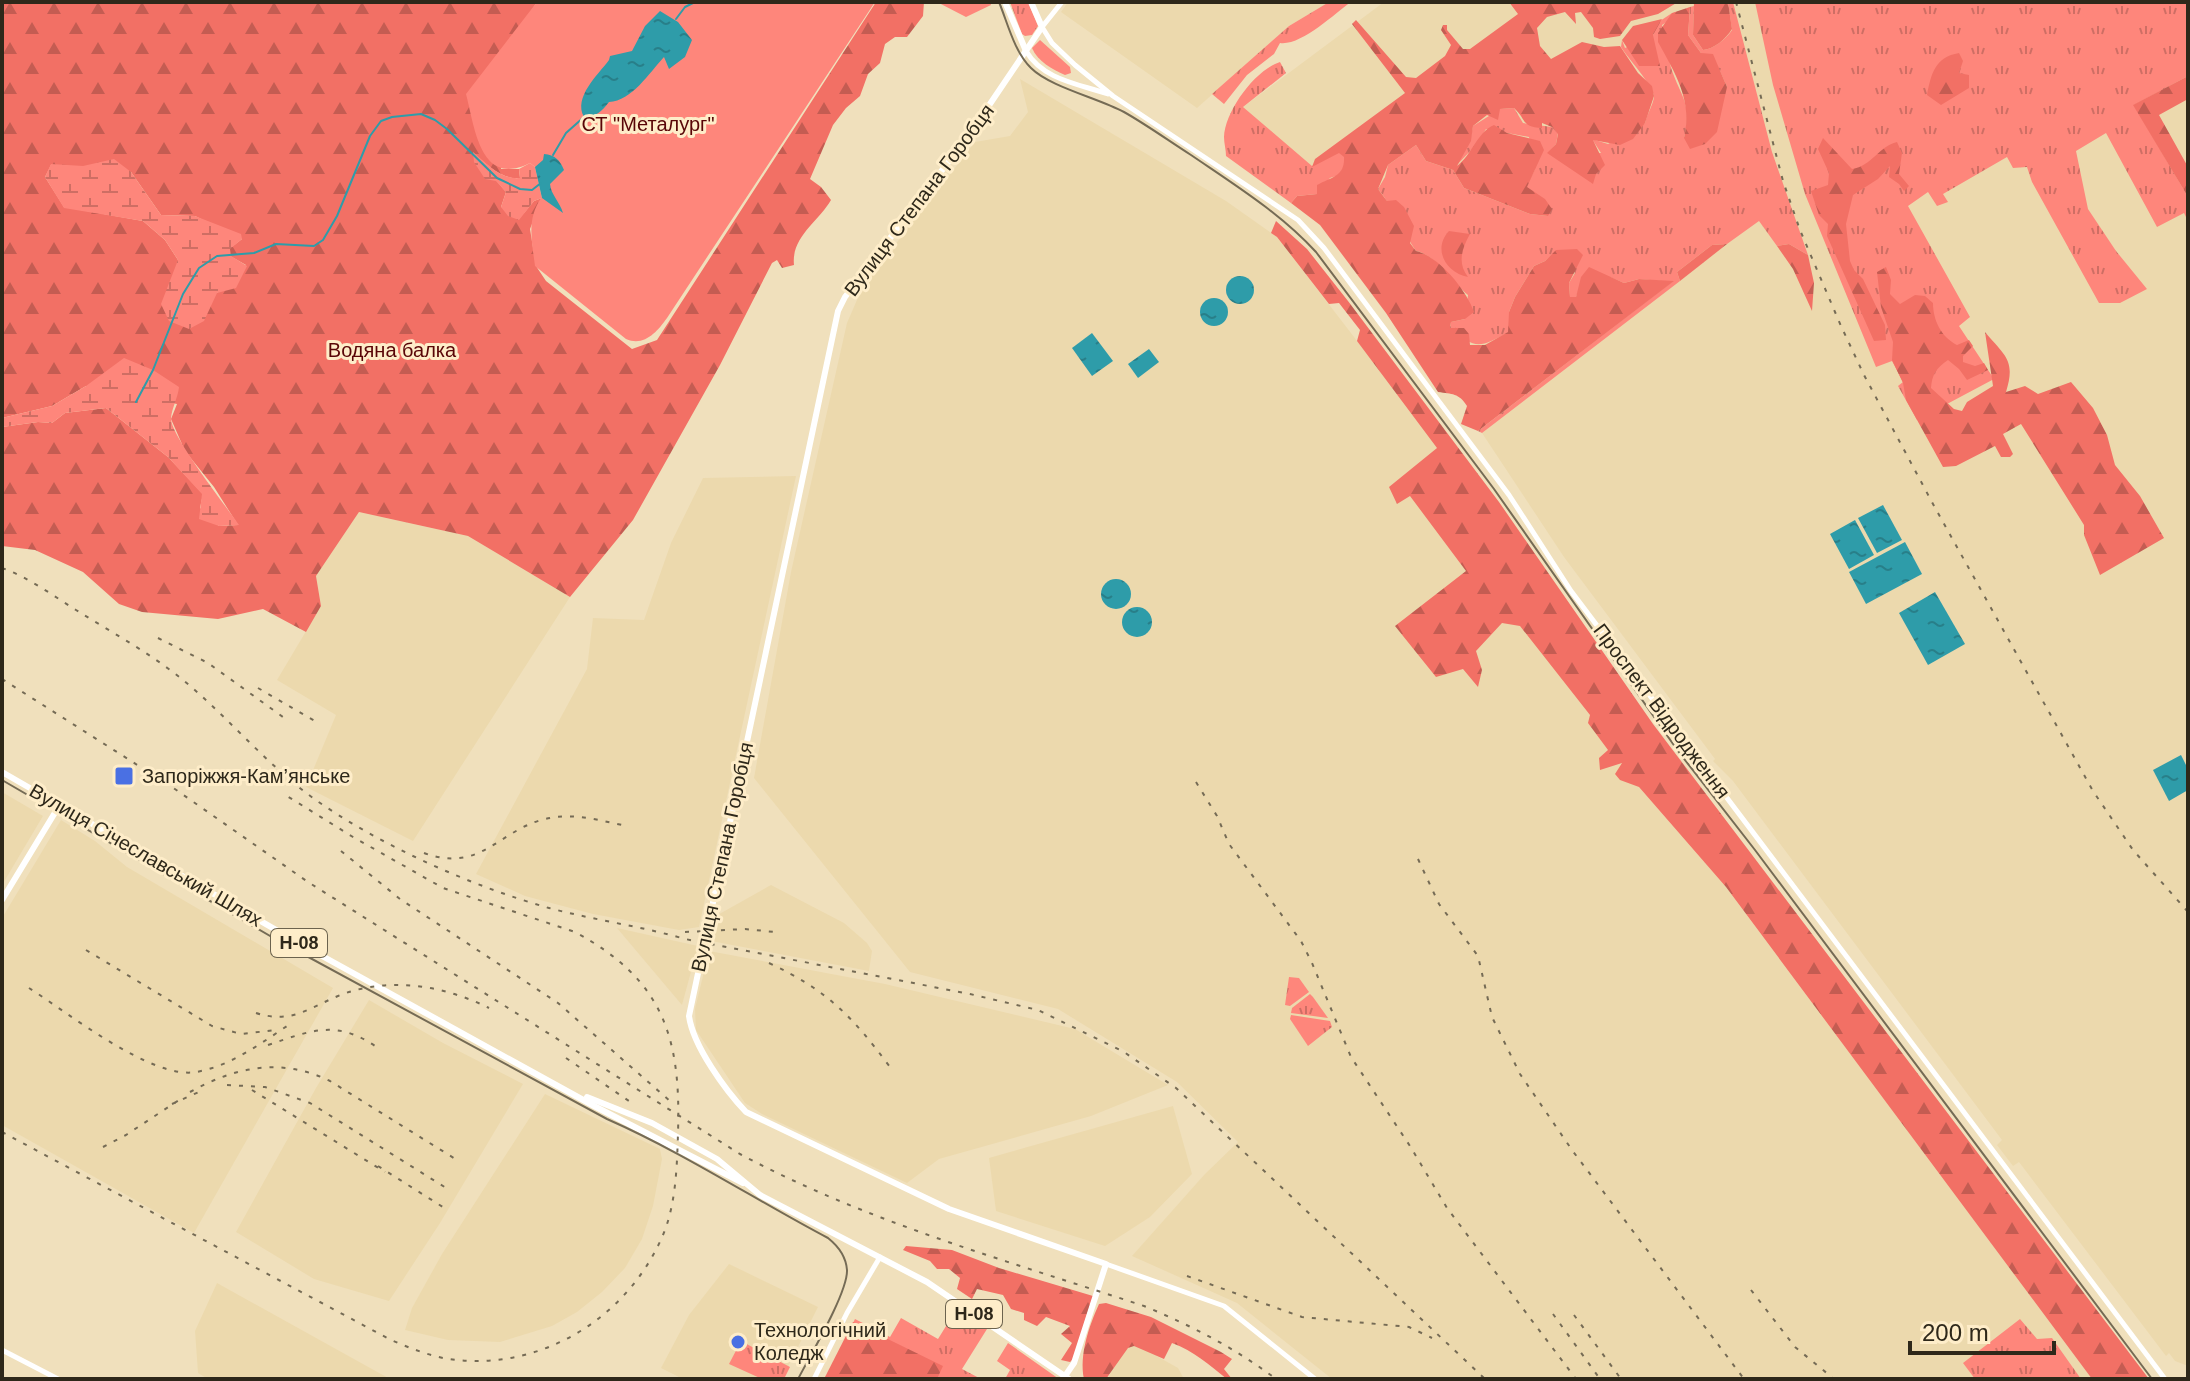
<svg xmlns="http://www.w3.org/2000/svg" width="2190" height="1381" font-family="Helvetica,sans-serif">
	<defs>
		<pattern id="grass-tufts" width="24" height="20" patternUnits="userSpaceOnUse" patternTransform="scale(2)"><rect width="24" height="20" fill="#fe867b"/><path d="M3 7l-1-3M5 7V3M7 7l1-3M15 17l-1-3M17 17v-4M19 17l1-3" fill="none" stroke="#ce6e64"/></pattern>
		<pattern id="forest-firs" width="22" height="20" patternUnits="userSpaceOnUse" patternTransform="scale(2)"><rect width="22" height="20" fill="#f27065"/><path d="M5 1l3.5 6h-7zM16 11l3.5 6h-7z" fill="#c45c52"/></pattern>
		<pattern id="wetland-marsh" width="20" height="14" patternUnits="userSpaceOnUse" patternTransform="scale(2)"><rect width="20" height="14" fill="#fe867b"/><path d="M1 5h8M5 5V1M11 12h8M15 12V8" fill="none" stroke="#ce6e64"/></pattern>
		<pattern id="water-ripples" width="26" height="14" patternUnits="userSpaceOnUse" patternTransform="scale(2)"><rect width="26" height="14" fill="#2e9ca9"/><path d="M2 4q2-2 4 0t4 0M15 11q2-2 4 0t4 0" fill="none" stroke="#287f89"/></pattern>
	</defs>
	<rect width="100%" height="100%" fill="#f0e0bc"/>
	<g fill="#ecd9ad">
		<polygon points="1068,2 1329,2 1289,26 1197,108 1061,12"/>
		<polygon points="1384,2 2188,2 2188,1366 2175,1361 2169,1353 2166,1356 2019,1162 2013,1166 1997,1145 2002,1140 1733,781 1713,761 1715,759 1564,557 1482,433 1501,418 1243,107"/>
		<polygon points="1020,79 1226,201 1277,237 1438,446 1639,787 1726,887 2092,1379 1332,1379 1237,1303 1132,1256 1204,1175 1238,1142 1177,1082 1058,1009 910,972 754,778 791,572 847,323 863,286 975,142 1010,136 1028,112"/>
		<polygon points="796,476 699,927 679,930 593,914 525,896 476,874 587,669 593,618 644,620 671,543 703,478"/>
		<polygon points="359,512 468,536 570,597 413,841 306,787 336,715 277,680 321,606 316,576"/>
		<polygon points="2,792 43,816 2,885"/>
		<polygon points="61,820 95,841 127,867 333,988 194,1233 2,1125 2,918"/>
		<polygon points="771,885 844,923 867,943 872,951 869,971 711,941 714,917"/>
		<polygon points="617,928 698,946 682,1005"/>
		<polygon points="709,951 885,984 1075,1029 1168,1085 1091,1116 939,1159 907,1183 762,1114 745,1103 696,1030 695,1009"/>
		<polygon points="369,1000 443,1043 523,1084 440,1223 389,1301 314,1279 236,1232 316,1088"/>
		<polygon points="545,1094 660,1149 662,1159 653,1206 642,1239 625,1268 602,1292 577,1312 552,1326 500,1342 448,1340 405,1330 412,1308 442,1254"/>
		<polygon points="1173,1106 1192,1174 1150,1217 1105,1246 996,1211 989,1158"/>
		<polygon points="729,1264 818,1307 782,1379 683,1379 661,1368 689,1315"/>
		<polygon points="217,1283 390,1379 208,1379 198,1373 195,1331"/>
		<polygon points="1130,1341 1178,1368 1184,1379 1107,1379"/>
	</g>
	<g fill="url(#grass-tufts)">
		<polygon points="1010,2 1028,2 1038,26 1032,35 1025,36 1022,34"/>
		<path d="M1329 2H1351C1334 14 1301 46 1280 43L1274 54 1247 75 1224 104 1212 94 1289 26Z"/>
		<path d="M1728 2H1733L1772 152 1808 255 1789 244 1777 246 1759 221 1727 244 1712 245 1677 272 1680 281 1482 433 1478 431 1672 282 1639 279 1624 283 1610 277 1581 284 1576 297H1570L1569 283 1575 273 1557 250 1545 261 1534 266 1515 297 1509 312V332C1479 348 1476 350 1450 328L1451 322 1465 319 1468 295C1451 281 1438 256 1416 251 1402 231 1394 208 1378 189L1385 177 1388 165 1416 145 1426 161 1453 170 1464 188 1530 214 1548 216 1526 187 1535 169 1529 137 1486 129 1475 146 1454 168 1470 141 1473 126 1500 109 1514 108 1523 123 1552 127 1558 133 1556 144 1548 153H1601L1592 139 1608 144 1645 123C1647 114 1653 105 1654 97 1655 88 1627 57 1621 47L1622 40 1625 48 1653 35 1657 23 1672 13 1670 20 1662 25C1665 38 1667 51 1670 64 1679 96 1693 100 1684 138L1727 87 1720 71 1701 53 1688 35 1690 7 1694 6 1693 35 1703 50C1714 49 1726 39 1732 30Z"/>
		<polygon points="1755,2 2188,2 2188,76 2134,105 2188,197 2188,221 2184,213 2157,227 2106,133 2076,151 2088,209 2116,251 2147,289 2120,303 2099,303 2032,182 2027,167 2013,168 2007,157 1943,194 1948,202 1937,206 1928,192 1908,206 1970,317 1959,326 1994,379 1917,420 1898,386 1903,382 1892,361 1876,367 1805,194 1773,85"/>
		<path d="M1040 40 1070 67 1071 73 1065 75C1052 69 1038 62 1032 48Z"/>
		<path d="M1280 62 1286 73 1243 107 1312 166 1339 152 1345 157 1344 166 1339 175 1330 178 1317 194 1297 196 1291 203 1226 156C1226 150 1224 143 1224 137 1225 111 1255 70 1280 62Z"/>
		<polygon points="1289,977 1299,978 1309,992 1290,1006 1285,1005"/>
		<polygon points="1310,994 1313,997 1328,1018 1291,1013 1292,1008"/>
		<polygon points="1291,1015 1330,1021 1332,1027 1308,1046 1290,1019"/>
		<polygon points="956,1310 987,1329 962,1369 981,1379 826,1379 855,1319 890,1337 901,1318 938,1339"/>
		<polygon points="2020,1319 2037,1339 2052,1338 2081,1379 1975,1379 1963,1363"/>
		<polygon points="741,1341 790,1367 784,1379 762,1379 729,1364"/>
		<polygon points="1008,1343 1059,1379 1005,1379 1010,1370 997,1361"/>
	</g>
	<g fill="url(#forest-firs)" fill-rule="evenodd">
		<path d="M7 2H537L527 17 501 169H519L520 178C501 180 487 164 473 153L506 192 501 207 524 213 534 201 542 198 530 229 536 266 546 281 632 349 657 340 876 2H924L923 16 907 37H895L885 44 880 63 868 74 860 96 846 108 833 125 810 179 821 187 831 200C819 221 791 237 794 265L782 268 777 260 772 263 720 365 633 520 570 597 468 536 359 512 316 576 321 606 306 632 263 609 218 619 142 612 119 604 83 572 35 550 2 546V427L38 422 52 423 65 413 106 408 168 457 203 494 200 508 219 526 238 525 214 487 185 451 171 419 177 404 86 386 52 406 2 418V4ZM51 165 131 172 161 215 195 216 242 239 229 249 230 256 246 265 217 293 178 260 165 240 143 221 64 207 45 177Z"/>
		<path d="M1509 2H1678L1658 14 1631 21 1620 36 1600 39 1594 37 1593 28 1581 12 1575 13 1576 24 1565 12 1547 17 1537 28 1540 46 1551 59 1582 42 1604 47 1620 46 1638 73 1652 86 1654 96 1645 123 1633 139 1620 145 1593 140 1605 165 1596 174 1593 184 1547 153 1556 144 1558 134 1552 127 1542 123V128C1521 127 1527 120 1514 108L1500 109 1498 120 1487 115 1473 126 1471 141 1457 166C1472 155 1477 132 1494 125L1507 133 1540 141 1544 150 1527 187 1545 199 1552 209 1548 216 1530 214 1464 188 1453 170 1426 161 1416 145 1388 165 1378 189 1387 201 1396 200 1404 207 1414 226 1410 243 1416 251C1439 256 1467 291 1474 312L1465 319 1451 322 1450 328H1464L1469 334 1470 345H1485L1508 332 1509 312 1515 297 1534 266 1545 261 1556 250 1577 249 1583 255 1569 283 1570 297H1576L1581 277 1589 267 1624 283 1639 279 1674 281 1478 431 1461 424 1467 406C1459 393 1452 394 1438 392L1386 313 1320 225 1291 203 1297 196 1317 194V185C1332 177 1345 176 1344 157L1339 153 1312 167 1315 159 1405 93 1352 24 1356 20 1406 77 1416 78 1445 56 1451 45 1441 30 1443 25H1447V30L1463 49H1470L1518 14Z"/>
		<path d="M1694 2H1728L1732 29C1726 39 1714 49 1703 50L1693 35Z"/>
		<path d="M1690 7 1688 35 1701 53 1713 54 1727 87 1717 132 1705 144 1690 149 1684 138C1693 101 1675 73 1658 42V33L1672 13Z"/>
		<polygon points="1662,19 1653,35 1660,66 1639,66 1622,40 1633,26"/>
		<path d="M1959 53 1963 61 1959 73 1969 75V88L1941 105 1927 95C1931 74 1935 57 1959 53Z"/>
		<polygon points="2188,76 2188,99 2159,115 2188,167 2188,197 2133,105"/>
		<path d="M1823 138 1852 169C1872 166 1879 146 1897 142L1902 153 1899 174 1909 186 1904 191 1899 184 1889 177 1890 166 1878 179 1853 195 1846 224 1850 261 1854 270 1863 279 1885 325 1886 340 1874 341 1827 236 1828 224 1819 215 1811 191 1828 185 1829 173 1818 149Z"/>
		<polygon points="1276,221 1307,249 1348,301 1499,502 1653,724 2149,1379 2092,1379 1726,887 1639,787 1620,780 1615,774 1622,763 1600,770 1599,758 1608,750 1588,723 1590,715 1520,626 1502,623 1476,651 1482,670 1478,687 1463,669 1436,677 1395,626 1466,571 1410,496 1397,504 1389,487 1437,448 1357,341 1360,330 1339,303 1329,304 1277,237 1271,233"/>
		<path d="M1449 231 1470 234C1462 248 1457 263 1468 277 1446 273 1432 249 1449 231Z"/>
		<polygon points="1727,244 1680,281 1677,272 1712,245"/>
		<polygon points="1789,244 1808,255 1814,283 1812,311 1793,269 1777,246"/>
		<path d="M1886 267 1891 280 1890 294 1900 304 1915 295 1925 296 1933 303C1933 320 1941 337 1957 345L1969 340 1973 346 1963 356V362L1975 366 1984 363 1988 370 1967 380 1959 369 1948 360C1936 368 1932 375 1931 388L1954 409 1962 411 1967 402 1993 386 1985 332C2005 356 2016 360 2006 392L2025 386 2038 394 2071 382 2093 408 2107 435 2115 465 2140 496 2164 538 2100 575 2084 535V525L2021 424 2003 434 2013 454 2010 457H2001L1995 446 1956 466 1943 467 1906 400 1903 383 1892 360 1893 342 1881 307 1877 272Z"/>
		<polygon points="906,1246 952,1250 999,1268 1093,1296 1073,1359 1070,1362 1061,1360 1072,1343 1061,1334 1070,1326 1046,1317 1037,1326 1024,1320 1024,1313 1011,1309 1003,1295 977,1289 972,1299 957,1289 960,1278 949,1269 937,1269 930,1261 903,1250"/>
		<path d="M1106 1303 1151 1317 1221 1352 1232 1359 1224 1369 1232 1379H1227C1209 1365 1194 1351 1172 1343L1164 1359 1134 1346 1128 1348 1106 1379H1084C1079 1355 1089 1326 1099 1304Z"/>
		<polygon points="853,1322 943,1366 937,1379 824,1379"/>
	</g>
	<g fill="url(#wetland-marsh)">
		<path d="M473 152C486 163 501 180 520 178L519 169 530 163 535 167 542 198 534 201 519 220 508 216 501 207 506 192 496 181 485 179 474 162Z"/>
		<polygon points="114,159 131,172 161,215 195,216 241,234 242,239 230,249 231,256 247,266 236,288 217,293 204,321 189,329 169,321 161,304 178,260 165,240 143,221 64,208 45,177 51,164 83,166"/>
		<path d="M124 358 153 370 179 387C178 397 172 408 171 418 170 435 226 506 239 525L219 526 199 519 202 494 168 457 106 408 65 413 52 423 38 422 2 427V418L52 406 86 386Z"/>
	</g>
	<g fill="#fe867b">
		<path d="M537 2H875L667 318C657 332 644 347 626 339L535 266C532 242 526 218 542 197L535 167 530 163C480 188 475 128 466 94Z"/>
		<polygon points="937,2 990,2 991,5 966,17"/>
	</g>
	<g fill="url(#water-ripples)">
		<path d="M660 11 678 22 692 40 685 57 669 69 664 57C649 73 632 101 609 102 602 111 596 117 584 117 573 97 598 75 609 60L610 56 632 51 645 26Z"/>
		<path d="M544 154C555 155 560 160 564 170L550 184C551 195 560 202 563 213L542 198 535 167 543 160Z"/>
		<circle cx="1240" cy="290" r="14"/>
		<circle cx="1214" cy="312" r="14"/>
		<polygon points="1092,333 1113,361 1092,376 1072,348"/>
		<polygon points="1149,349 1159,362 1138,378 1128,364"/>
		<polygon points="1883,505 1902,540 1877,553 1858,518"/>
		<polygon points="1855,520 1874,555 1849,569 1830,534"/>
		<polygon points="1905,542 1922,574 1866,604 1849,572"/>
		<circle cx="1116" cy="594" r="15"/>
		<polygon points="1935,592 1965,644 1928,665 1899,613"/>
		<circle cx="1137" cy="622" r="15"/>
		<polygon points="2181,755 2188,769 2188,790 2169,801 2153,770"/>
	</g>
	<g fill="none" stroke-linecap="round" stroke-linejoin="round">
		<g stroke="#2e9ca9" stroke-width="2">
			<polyline points="676,19 685,7 695,2"/>
			<polyline points="553,155 566,133 584,117"/>
			<polyline points="136,402 153,370 183,294 199,268 217,256 254,253 276,244 314,246 323,240 337,216 370,136 381,121 392,117 421,114 435,120 447,129 497,178 520,189 532,190 541,183"/>
		</g>
		<g stroke="#fff" stroke-width="5">
			<polyline points="1062,2 1042,27 1052,43 1075,65 1113,96 1298,220 1324,248 1509,495 1571,591 2165,1379"/>
			<path d="M1026 51C1043 80 1079 84 1108 94"/>
			<polyline points="1106,1264 1224,1306 1315,1379"/>
			<polyline points="2,1350 58,1379"/>
			<polyline points="814,1379 847,1313 880,1257"/>
		</g>
		<g stroke="#fff" stroke-width="6">
			<polyline points="1005,2 1026,51"/>
			<path d="M1031 2 1042 27 969 135 845 297 838 311 689 1016C693 1046 726 1091 746 1112L949 1209 1106 1264 1074 1363 1065 1376"/>
			<polyline points="2,772 304,946 596,1107 743,1183"/>
			<polyline points="2,900 59,806"/>
			<polyline points="587,1097 652,1123 717,1159 760,1195 927,1282 1069,1379"/>
		</g>
		<g stroke="#756b55" stroke-width="2">
			<path d="M999 2C1008 24 1014 51 1031 68 1050 87 1098 98 1124 112 1147 125 1169 141 1191 155 1235 185 1280 213 1316 252L1494 489 1678 751 1755 850 2152 1379"/>
			<path d="M2 780 277 940 607 1119C684 1153 754 1199 828 1238 838 1246 846 1256 847 1270 848 1292 810 1356 798 1379"/>
		</g>
		<g stroke="#756b55" stroke-width="2" stroke-dasharray="4 8" stroke-linecap="butt">
			<polyline points="1736,2 1783,181 1800,230 1841,326 1864,375 1933,504 2093,791 2133,850 2188,912"/>
			<path d="M2 568C28 577 52 595 76 610 111 632 150 653 183 680 228 717 265 763 313 798 379 845 471 886 549 908 594 920 640 926 685 939L970 994 1038 1010 1124 1052 1176 1088 1485 1379"/>
			<polyline points="158,638 208,663 283,717"/>
			<path d="M2 679 172 787 308 882 740 1154C867 1222 1008 1261 1144 1306 1192 1326 1235 1348 1276 1379"/>
			<polyline points="258,688 315,721"/>
			<polyline points="1196,782 1217,816 1229,844 1301,941 1312,963 1351,1057 1410,1146 1447,1208 1576,1379"/>
			<polyline points="341,851 400,899 558,1003 670,1101"/>
			<path d="M424 853C479 873 497 833 541 820 569 812 594 819 622 825"/>
			<polyline points="1418,859 1439,904 1478,956 1492,1017 1520,1074 1572,1150 1744,1379"/>
			<polyline points="685,932 745,929 775,932"/>
			<polyline points="86,950 212,1026 241,1034 276,1030"/>
			<path d="M769 963C827 990 852 1016 890 1067"/>
			<path d="M29 988C67 1012 152 1080 196 1072 232 1066 264 1041 293 1022"/>
			<path d="M256 1013C291 1024 307 1009 338 996 387 976 443 985 489 1008"/>
			<path d="M268 1045C310 1031 335 1019 375 1046"/>
			<polyline points="566,1058 629,1101"/>
			<polyline points="227,1085 265,1087 310,1103 451,1191"/>
			<polyline points="252,1090 385,1172"/>
			<path d="M190 1092C235 1067 281 1057 330 1081L457 1160"/>
			<polyline points="172,1104 201,1091"/>
			<path d="M2 1132 391 1340C410 1348 429 1356 449 1359 540 1372 627 1319 663 1235 676 1204 677 1166 678 1133 681 1038 664 980 575 932L443 888 353 837 287 796"/>
			<polyline points="103,1147 126,1135 179,1100"/>
			<polyline points="378,1166 446,1209"/>
			<polyline points="1187,1276 1302,1317 1409,1327 1432,1338"/>
			<polyline points="1751,1290 1795,1347 1834,1379"/>
			<polyline points="1553,1314 1600,1379"/>
			<polyline points="1574,1315 1621,1379"/>
		</g>
	</g>
	<g fill="#4a70e3" stroke="#feedc9" stroke-width="3">
		<rect x="114" y="766" width="20" height="20" rx="4"/>
		<circle cx="738" cy="1342" r="8"/>
	</g>
	<g text-anchor="middle" stroke-width="6" stroke-linejoin="round" paint-order="stroke">
		<g fill="#feedc9" stroke="#6c634e" stroke-width="2">
			<rect x="271" y="929" width="56" height="28" rx="6"/>
			<rect x="946" y="1300" width="56" height="28" rx="6"/>
		</g>
		<g font-size="18" font-weight="bold" fill="#2e281a">
			<text x="299" y="949">Н-08</text>
			<text x="974" y="1320">Н-08</text>
		</g>
		<g font-size="20" fill="#590507" stroke="#feedc9">
			<text x="648" y="131">СТ "Металург"</text>
			<text x="392" y="357">Водяна балка</text>
		</g>
		<g font-size="20" fill="#2e281a" stroke="#feedc9">
			<text transform="translate(919 200) rotate(-53)" y="7">Вулиця Степана Горобця</text>
			<text transform="translate(1662 711) rotate(53)" y="7">Проспект Відродження</text>
			<text transform="translate(146 855) rotate(30)" y="7">Вулиця Січеславський Шлях</text>
			<text transform="translate(722 857) rotate(-78)" y="7">Вулиця Степана Горобця</text>
		</g>
		<g font-size="20" fill="#2e281a" stroke="#feedc9" text-anchor="start">
			<text x="142" y="783">Запоріжжя-Кам’янське</text>
			<text x="754" y="1337">Технологічний<tspan x="754" dy="23">Коледж</tspan></text>
		</g>
	</g>
	<rect width="2190" height="1381" fill="none" stroke="#2e281a" stroke-width="8"/>
	<path d="M1910 1341v12h144v-12" fill="none" stroke="#2e281a" stroke-width="4"/>
	<text x="1922" y="1341" font-size="24" fill="#2e281a" stroke="#feedc9" stroke-width="6" paint-order="stroke">200 m</text>
</svg>
